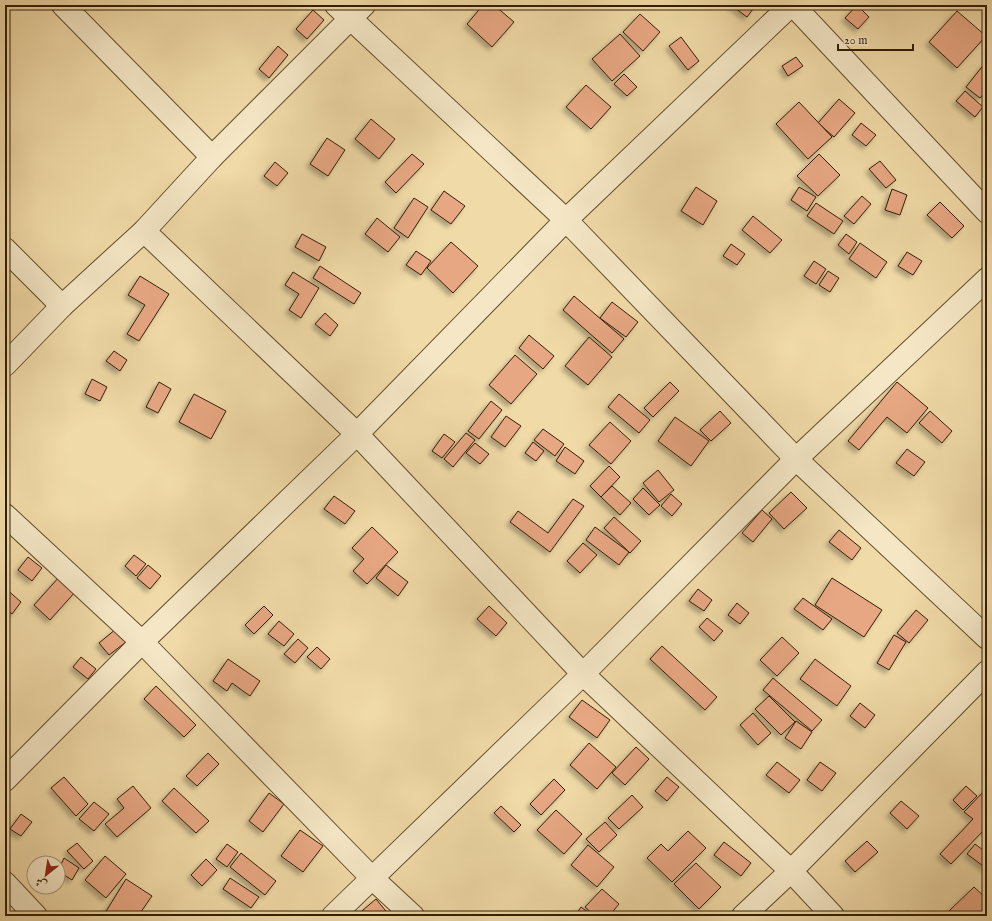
<svg xmlns="http://www.w3.org/2000/svg" width="992" height="921" font-family="'IM FELL English',Amiri,serif">
	<defs>
		<filter id="shadow"><feDropShadow dx="-3.5" dy="3.5" stdDeviation="2" flood-color="#0004"/></filter>
	</defs>
	<rect width="100%" height="100%" fill="#f0daa7"/>
	<filter id="stains"><feTurbulence type="fractalNoise" baseFrequency=".005" numOctaves="4"/><feColorMatrix values="0 0 0 0 .2 0 0 0 0 .09 0 0 0 0 .02 0 0 0 .5 -.17"/></filter>
	<radialGradient id="worn" r=".72"><stop offset=".6" stop-color="#630" stop-opacity="0"/><stop offset="1" stop-color="#630" stop-opacity=".3"/></radialGradient>
	<g fill="#e7a783" stroke="#321e02" filter="url(#shadow)">
		<polygon points="483,5 494,5 514,22 492,47 467,24"/>
		<polygon points="731,5 756,5 747,17"/>
		<polygon points="857,5 869,17 858,29 845,18"/>
		<polygon points="313,10 324,20 307,39 296,29"/>
		<polygon points="957,11 986,36 957,68 929,42"/>
		<polygon points="640,14 660,32 643,51 623,32"/>
		<polygon points="620,34 640,56 612,81 592,59"/>
		<polygon points="681,37 699,61 688,70 669,46"/>
		<polygon points="278,46 288,55 269,78 259,69"/>
		<polygon points="796,57 803,66 788,76 782,66"/>
		<polygon points="985,63 987,65 987,90 980,98 966,87"/>
		<polygon points="624,74 637,87 627,96 614,84"/>
		<polygon points="586,85 611,107 591,129 566,107"/>
		<polygon points="965,91 983,107 975,117 956,101"/>
		<polygon points="839,99 855,113 834,137 818,123"/>
		<polygon points="799,102 832,137 808,159 776,124"/>
		<polygon points="371,119 395,139 379,159 355,139"/>
		<polygon points="861,123 876,135 866,146 852,135"/>
		<polygon points="327,138 345,150 328,176 310,164"/>
		<polygon points="412,154 424,164 396,193 385,182"/>
		<polygon points="819,154 840,175 818,196 797,176"/>
		<polygon points="880,161 896,180 886,188 869,169"/>
		<polygon points="275,162 288,173 277,186 264,176"/>
		<polygon points="696,187 717,201 703,225 681,211"/>
		<polygon points="799,187 816,197 807,211 791,200"/>
		<polygon points="892,189 907,195 900,215 885,210"/>
		<polygon points="444,191 465,206 451,224 431,210"/>
		<polygon points="862,196 871,204 854,224 844,216"/>
		<polygon points="414,198 428,207 408,238 394,228"/>
		<polygon points="940,202 964,226 952,238 927,215"/>
		<polygon points="816,203 843,221 834,234 807,216"/>
		<polygon points="753,216 782,240 770,253 742,230"/>
		<polygon points="377,218 400,237 388,252 365,234"/>
		<polygon points="302,234 326,247 319,261 295,247"/>
		<polygon points="846,234 857,242 849,254 838,245"/>
		<polygon points="451,242 478,266 453,293 427,268"/>
		<polygon points="860,243 887,262 876,278 849,259"/>
		<polygon points="731,244 745,254 737,265 723,256"/>
		<polygon points="416,251 431,261 421,275 406,265"/>
		<polygon points="907,252 922,261 913,275 898,266"/>
		<polygon points="814,261 826,269 816,284 804,276"/>
		<polygon points="320,266 361,293 354,304 313,278"/>
		<polygon points="828,271 839,278 830,292 819,285"/>
		<polygon points="293,272 319,288 301,318 289,310 299,294 285,285"/>
		<polygon points="140,276 169,294 139,341 127,334 145,305 128,295"/>
		<polygon points="574,296 624,339 612,353 563,310"/>
		<polygon points="612,302 638,322 626,337 600,318"/>
		<polygon points="325,313 338,325 330,336 315,324"/>
		<polygon points="529,335 554,356 543,369 519,348"/>
		<polygon points="589,337 612,357 588,385 565,366"/>
		<polygon points="114,351 127,360 120,371 106,361"/>
		<polygon points="515,355 537,374 511,404 489,385"/>
		<polygon points="92,379 107,387 100,401 85,394"/>
		<polygon points="159,382 171,389 158,413 146,407"/>
		<polygon points="670,382 679,391 653,417 644,408"/>
		<polygon points="897,382 928,408 907,433 887,417 859,450 848,441"/>
		<polygon points="194,394 226,411 211,439 179,422"/>
		<polygon points="619,394 650,420 639,433 608,407"/>
		<polygon points="491,401 502,410 479,439 468,431"/>
		<polygon points="720,411 731,423 711,441 700,430"/>
		<polygon points="930,411 952,431 942,443 919,423"/>
		<polygon points="506,416 521,426 505,447 491,437"/>
		<polygon points="675,417 709,441 691,466 658,441"/>
		<polygon points="610,422 631,441 611,464 589,445"/>
		<polygon points="543,429 564,444 555,456 534,440"/>
		<polygon points="466,433 475,440 453,467 444,459"/>
		<polygon points="444,434 455,442 442,458 432,451"/>
		<polygon points="533,442 544,451 536,461 525,453"/>
		<polygon points="475,443 489,454 480,464 466,453"/>
		<polygon points="565,447 584,461 575,474 556,461"/>
		<polygon points="907,449 925,462 914,476 896,463"/>
		<polygon points="609,466 620,477 601,497 590,486"/>
		<polygon points="658,470 674,490 659,502 643,483"/>
		<polygon points="612,486 631,503 620,515 601,497"/>
		<polygon points="643,488 660,505 649,515 633,499"/>
		<polygon points="791,492 807,508 784,529 769,513"/>
		<polygon points="671,494 682,504 672,516 661,506"/>
		<polygon points="334,496 355,511 345,524 324,509"/>
		<polygon points="573,499 584,506 550,552 510,522 518,511 548,533"/>
		<polygon points="762,510 772,519 753,542 742,533"/>
		<polygon points="614,517 641,541 630,553 604,528"/>
		<polygon points="372,527 398,552 367,584 353,571 364,559 352,548"/>
		<polygon points="595,527 629,552 619,565 586,540"/>
		<polygon points="839,530 861,548 852,560 829,542"/>
		<polygon points="583,543 597,555 580,573 567,561"/>
		<polygon points="134,555 146,564 136,576 125,566"/>
		<polygon points="28,557 42,568 32,581 18,570"/>
		<polygon points="148,565 161,576 150,589 137,578"/>
		<polygon points="386,565 408,582 398,596 376,578"/>
		<polygon points="60,576 76,591 50,620 34,605"/>
		<polygon points="832,578 882,610 864,637 815,605"/>
		<polygon points="5,588 21,602 12,614 5,608"/>
		<polygon points="698,589 712,600 704,611 689,601"/>
		<polygon points="803,598 832,619 823,630 794,609"/>
		<polygon points="737,603 749,613 740,624 728,615"/>
		<polygon points="264,606 273,615 254,634 245,625"/>
		<polygon points="489,606 507,623 496,636 477,619"/>
		<polygon points="916,610 928,620 909,643 897,633"/>
		<polygon points="707,618 723,631 714,641 699,627"/>
		<polygon points="279,621 294,634 284,646 268,634"/>
		<polygon points="116,629 126,642 109,655 99,643"/>
		<polygon points="894,635 906,642 889,670 877,663"/>
		<polygon points="782,637 799,653 777,676 760,660"/>
		<polygon points="298,639 308,648 295,663 284,654"/>
		<polygon points="662,646 717,697 705,710 650,659"/>
		<polygon points="317,647 330,659 321,669 307,657"/>
		<polygon points="81,657 96,669 88,679 73,667"/>
		<polygon points="228,659 260,681 250,696 232,683 227,691 213,681"/>
		<polygon points="815,659 851,686 837,706 800,679"/>
		<polygon points="773,678 822,720 812,731 763,690"/>
		<polygon points="156,686 196,725 184,737 144,699"/>
		<polygon points="769,696 795,722 781,735 755,709"/>
		<polygon points="582,700 610,720 597,738 569,717"/>
		<polygon points="860,703 875,715 865,728 850,716"/>
		<polygon points="753,713 771,733 758,745 740,725"/>
		<polygon points="796,721 812,732 801,749 785,738"/>
		<polygon points="589,743 616,767 597,789 570,765"/>
		<polygon points="636,747 649,759 625,785 612,773"/>
		<polygon points="208,753 219,764 197,786 186,776"/>
		<polygon points="777,762 800,780 789,793 766,775"/>
		<polygon points="820,762 836,773 822,791 807,780"/>
		<polygon points="64,777 88,804 76,816 51,788"/>
		<polygon points="667,777 679,787 667,801 655,791"/>
		<polygon points="554,779 565,790 541,815 530,804"/>
		<polygon points="133,786 151,808 117,837 105,824 124,808 117,799"/>
		<polygon points="966,786 977,796 963,810 953,800"/>
		<polygon points="174,788 209,821 196,833 162,801"/>
		<polygon points="985,790 987,793 987,827 951,864 940,854 973,819 964,812"/>
		<polygon points="269,793 284,804 263,832 249,821"/>
		<polygon points="632,795 643,807 619,829 608,818"/>
		<polygon points="901,801 919,816 907,829 890,813"/>
		<polygon points="94,802 109,814 94,831 79,819"/>
		<polygon points="501,806 521,825 514,832 494,813"/>
		<polygon points="556,810 582,834 564,854 537,830"/>
		<polygon points="21,814 32,822 21,836 10,829"/>
		<polygon points="605,822 617,835 599,852 586,839"/>
		<polygon points="300,830 323,846 303,872 281,856"/>
		<polygon points="688,831 706,848 672,882 647,858 661,844 668,851"/>
		<polygon points="867,841 878,852 855,872 845,861"/>
		<polygon points="724,842 751,863 741,876 714,855"/>
		<polygon points="77,843 93,861 84,869 67,851"/>
		<polygon points="227,844 238,852 227,867 216,859"/>
		<polygon points="975,844 987,853 987,869 967,854"/>
		<polygon points="588,845 614,867 597,887 571,865"/>
		<polygon points="241,853 276,881 265,895 230,867"/>
		<polygon points="105,856 126,874 106,898 85,880"/>
		<polygon points="64,858 79,868 72,880 58,871"/>
		<polygon points="206,859 217,870 202,886 191,875"/>
		<polygon points="696,863 721,887 699,909 674,884"/>
		<polygon points="230,878 259,897 251,908 223,889"/>
		<polygon points="126,879 152,896 138,916 109,916 105,913"/>
		<polygon points="974,887 987,899 987,916 954,916 949,911"/>
		<polygon points="602,889 619,904 609,916 595,916 585,907"/>
		<polygon points="376,899 390,916 356,916"/>
		<polygon points="581,907 593,916 575,916"/>
		<polygon points="907,911 915,915 915,916 904,916"/>
	</g>
	<g fill="none" stroke-linecap="round" stroke-linejoin="round">
		<g stroke="#624d2b" stroke-width="24">
			<g id="minor">
				<polyline points="63,5 212,157"/>
				<polyline points="336,5 566,220 796,459 987,638"/>
				<polyline points="793,5 987,212"/>
				<polyline points="144,231 357,434 583,674 791,871 833,916"/>
				<polyline points="5,249 62,306"/>
				<polyline points="5,365 62,306 144,231 212,157 364,5"/>
				<polyline points="5,515 142,642 371,877 413,916"/>
				<polyline points="5,780 142,642 357,434 566,220 791,5"/>
				<polyline points="5,883 36,916"/>
				<polyline points="333,916 583,674 796,459 987,279"/>
				<polyline points="743,916 791,871 987,672"/>
			</g>
		</g>
		<use href="#minor" stroke="#f5e7c6" stroke-width="22"/>
	</g>
	<rect width="992" height="921" fill="none" stroke="#f0daa7" stroke-width="20"/>
	<rect x="6" y="6" width="980" height="909" fill="none" stroke="#321e02" stroke-width="2"/>
	<rect x="10" y="10" width="972" height="901" fill="none" stroke="#321e02"/>
	<g transform="translate(46 875) rotate(210)"><circle r="19" fill="#f5e7c6" stroke="#a79778"/>
	<path d="M0-3L7 15L0 10L-7 15Z" fill="#8f2418"/>
	<text y="-6" font-size="11" font-weight="bold" text-anchor="middle" fill="#321e02">ش</text>
	</g>
	<path d="M838 44v6h75v-6" fill="none" stroke="#321e02" stroke-width="2"/>
	<text x="844" y="44" font-size="12" fill="#321e02" stroke="#f5e7c6" stroke-width="3" paint-order="stroke">20 m</text>
	<rect width="100%" height="100%" filter="url(#stains)"/>
	<rect width="100%" height="100%" fill="url(#worn)"/>
</svg>
